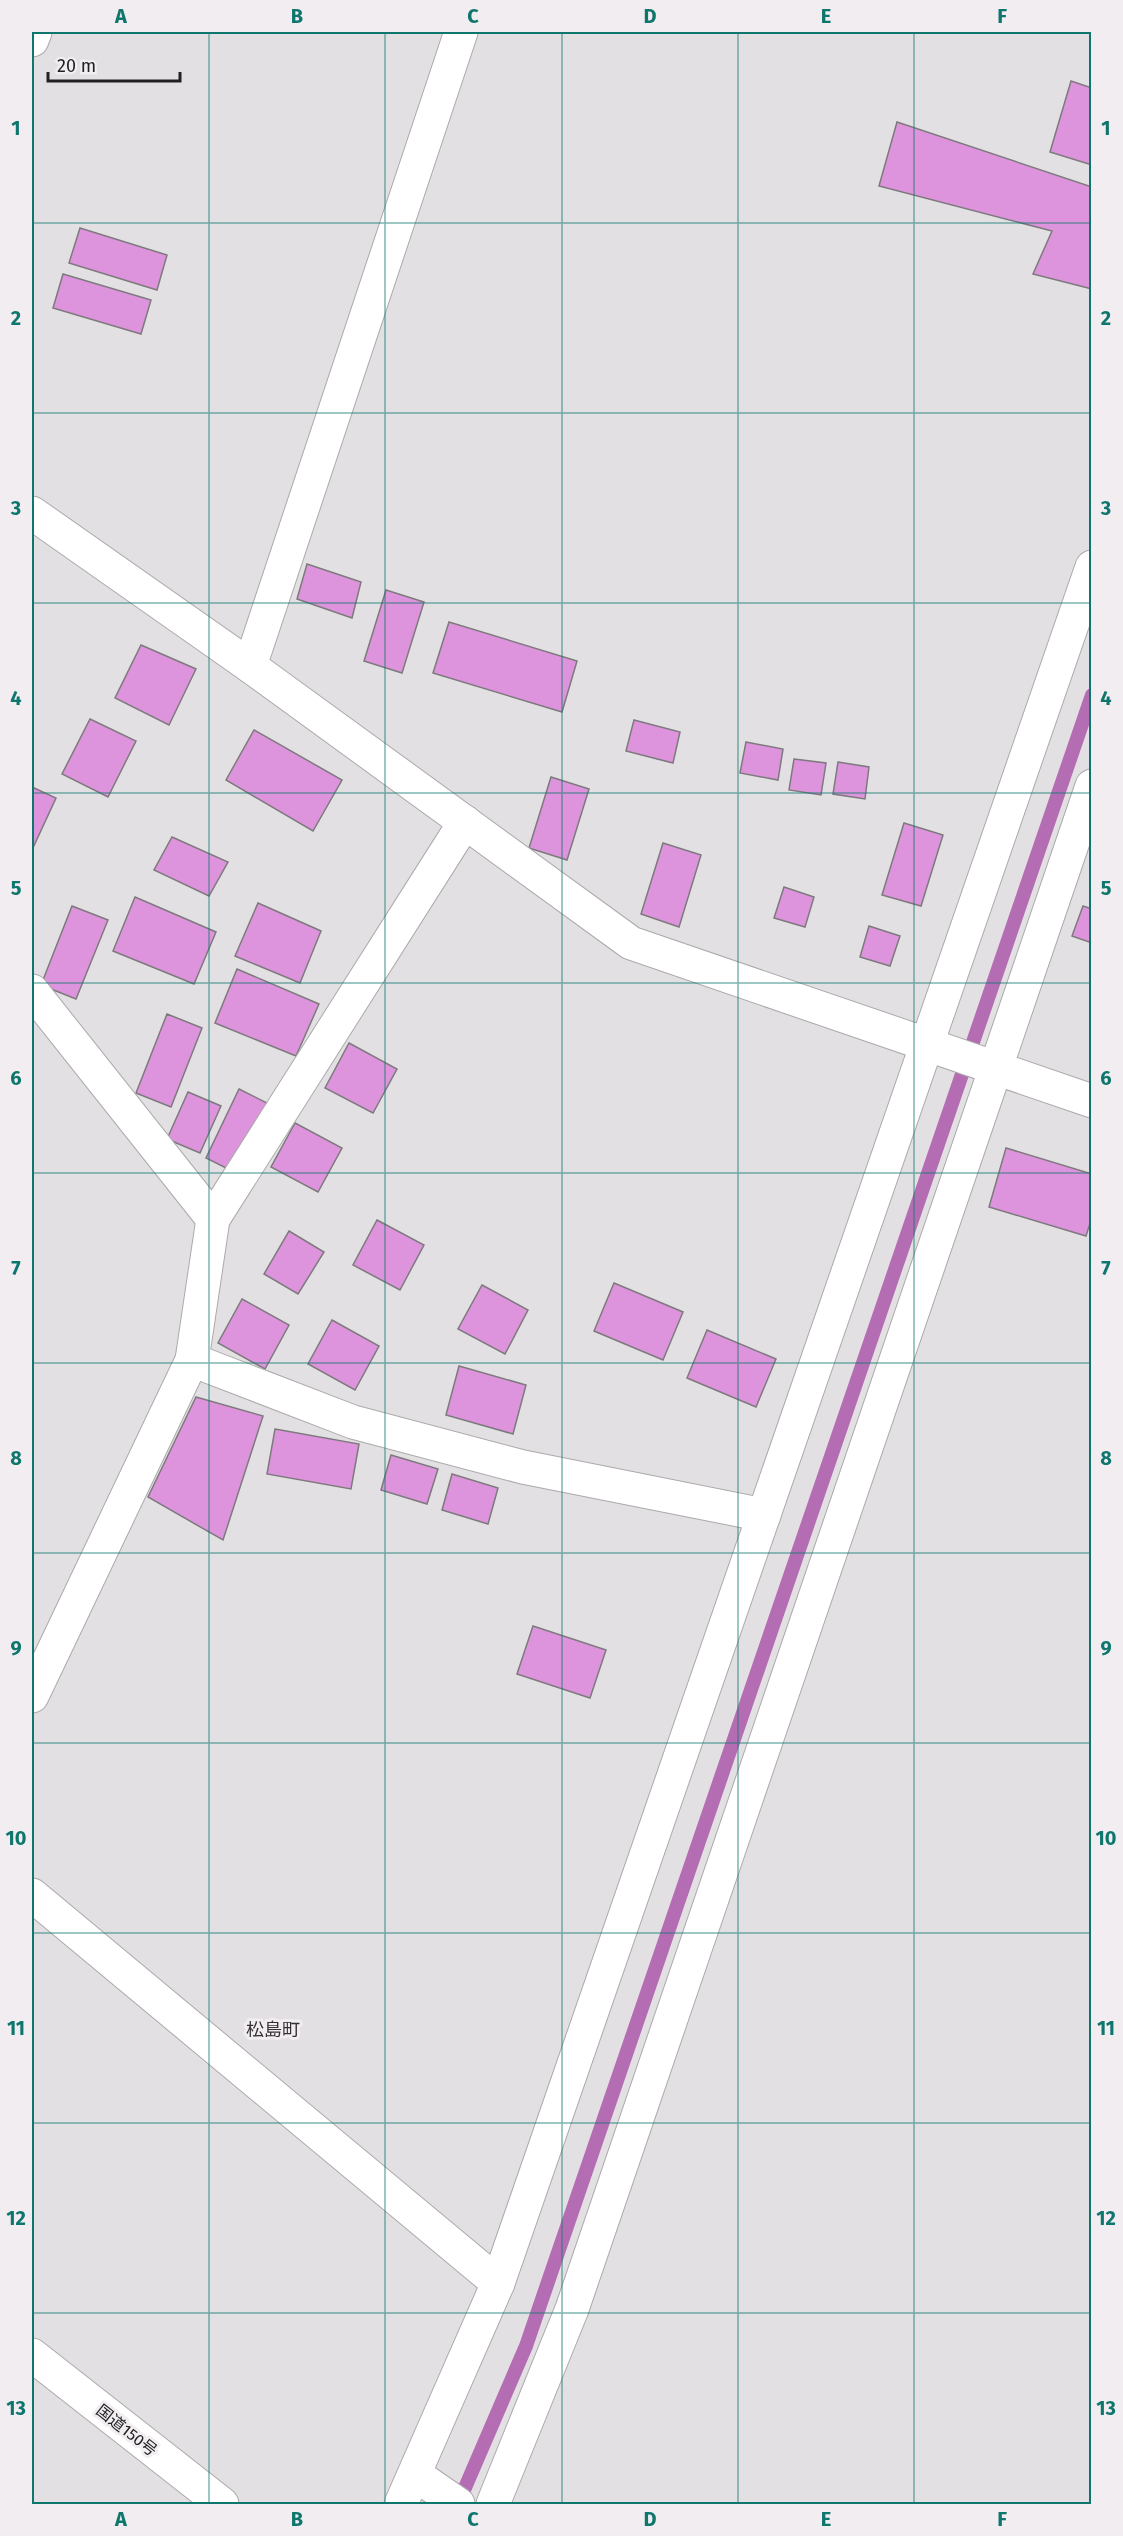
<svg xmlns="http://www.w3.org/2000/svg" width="1123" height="2536" font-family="'Fira Sans','Noto Sans JP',sans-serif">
	<rect width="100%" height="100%" fill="#e3e0e3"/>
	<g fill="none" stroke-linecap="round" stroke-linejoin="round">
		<polyline stroke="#b46db3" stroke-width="14" points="458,2504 526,2346 1092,695"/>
	</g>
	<g fill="#de94dd" stroke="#7d7a7d" stroke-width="1.5">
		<polygon points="1071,81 1092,88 1092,165 1050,152"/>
		<polygon points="897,122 1092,187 1092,289 1033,274 1052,231 879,186"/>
		<polygon points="80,228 167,255 157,290 69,263"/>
		<polygon points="63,274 151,300 141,334 53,308"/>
		<polygon points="307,564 361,582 352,618 297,599"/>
		<polygon points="386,590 424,602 402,673 364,661"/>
		<polygon points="449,622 577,661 562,712 433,673"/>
		<polygon points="141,645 196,669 169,725 115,698"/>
		<polygon points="90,719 136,741 108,797 62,774"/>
		<polygon points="634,720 680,732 673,763 626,751"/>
		<polygon points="254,730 342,780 313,831 226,780"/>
		<polygon points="746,742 783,749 778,780 740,773"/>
		<polygon points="794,759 826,763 821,795 789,790"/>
		<polygon points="838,762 869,767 865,799 833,794"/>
		<polygon points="551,777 589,789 567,860 529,848"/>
		<polygon points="32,787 56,798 32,850"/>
		<polygon points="904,823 943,835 921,906 882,895"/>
		<polygon points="172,837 228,862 209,896 154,870"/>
		<polygon points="663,843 701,855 679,927 641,914"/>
		<polygon points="784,887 814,897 805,927 774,918"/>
		<polygon points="135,897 216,932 194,984 113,951"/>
		<polygon points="258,903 321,931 300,983 235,956"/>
		<polygon points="72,906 108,920 76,999 41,985"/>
		<polygon points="1083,906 1092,909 1092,943 1072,936"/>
		<polygon points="869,926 900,936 890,966 860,957"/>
		<polygon points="237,969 319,1004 296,1056 215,1023"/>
		<polygon points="167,1014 202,1028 171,1107 136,1093"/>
		<polygon points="349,1043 397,1069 373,1113 325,1088"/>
		<polygon points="239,1089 267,1103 234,1172 206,1158"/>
		<polygon points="188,1092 221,1106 200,1153 167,1139"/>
		<polygon points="295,1123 342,1148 318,1192 271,1167"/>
		<polygon points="1006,1148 1092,1174 1092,1217 1086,1236 989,1207"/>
		<polygon points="377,1220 424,1245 400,1290 353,1265"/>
		<polygon points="289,1231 324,1252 298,1294 264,1274"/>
		<polygon points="614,1283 683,1312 663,1360 594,1331"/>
		<polygon points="482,1285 528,1310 505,1354 458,1329"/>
		<polygon points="242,1299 289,1325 265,1369 218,1343"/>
		<polygon points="332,1320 379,1346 355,1390 308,1364"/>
		<polygon points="707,1330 776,1359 756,1407 687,1378"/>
		<polygon points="459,1366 526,1385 513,1434 446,1415"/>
		<polygon points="196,1397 263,1416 223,1540 148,1497"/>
		<polygon points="275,1429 359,1444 351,1489 267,1474"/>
		<polygon points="391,1455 438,1469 427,1504 381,1490"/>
		<polygon points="452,1474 498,1488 488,1524 442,1510"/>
		<polygon points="533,1626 606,1650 590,1698 517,1674"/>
	</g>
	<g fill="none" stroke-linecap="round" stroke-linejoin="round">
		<g stroke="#aca9ab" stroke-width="35">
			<g id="minor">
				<polyline points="32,40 35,32"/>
				<polyline points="32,513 250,666 631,943 1092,1101"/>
				<polyline points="250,666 461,32"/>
				<polyline points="32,991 213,1219"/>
				<polyline points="192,1360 353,1422 523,1467 764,1515"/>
				<polyline points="32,1696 192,1360 213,1219 465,822"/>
				<polyline points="32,1895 498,2283"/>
				<polyline points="416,2475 458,2504"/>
				<polyline points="493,2504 572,2309 1092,786"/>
			</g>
		</g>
		<g stroke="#aca9ab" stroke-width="35">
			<polyline id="tertiary" points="401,2504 498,2283 1092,567"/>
		</g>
		<g stroke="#aca9ab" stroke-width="35">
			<polyline id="trunk" points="32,2355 222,2504"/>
		</g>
		<use href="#minor" stroke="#fff" stroke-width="33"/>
		<use href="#tertiary" stroke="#fff" stroke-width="33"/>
		<use href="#trunk" stroke="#fff" stroke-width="33"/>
	</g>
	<path fill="none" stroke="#0f766e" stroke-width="1.5" stroke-opacity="0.55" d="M209 32V2504M385 32V2504M562 32V2504M738 32V2504M914 32V2504M32 223H1092M32 413H1092M32 603H1092M32 793H1092M32 983H1092M32 1173H1092M32 1363H1092M32 1553H1092M32 1743H1092M32 1933H1092M32 2123H1092M32 2313H1092"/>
	<g text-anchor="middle" stroke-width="6" stroke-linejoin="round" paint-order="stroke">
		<g font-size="16" fill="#222122" stroke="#f1edf0">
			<text transform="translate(127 2430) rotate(38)" y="6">国道150号</text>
		</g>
		<g font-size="18" fill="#333033" stroke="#f1edf0">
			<text x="273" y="2036">松島町</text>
		</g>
	</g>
	<rect width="1123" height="2536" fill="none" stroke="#f1edf0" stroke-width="66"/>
	<path d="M48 72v9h132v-9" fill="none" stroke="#222122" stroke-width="3"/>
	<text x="57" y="72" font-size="18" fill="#222122" stroke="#f1edf0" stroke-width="4.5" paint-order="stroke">20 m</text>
	<rect x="33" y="33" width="1057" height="2470" fill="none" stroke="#0f766e" stroke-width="2"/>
	<g font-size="20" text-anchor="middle" font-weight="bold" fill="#0f766e">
		<text x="121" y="23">A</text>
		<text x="297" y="23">B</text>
		<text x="473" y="23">C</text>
		<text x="650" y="23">D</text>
		<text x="826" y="23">E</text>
		<text x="1002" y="23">F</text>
		<text x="16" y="135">1</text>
		<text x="1106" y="135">1</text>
		<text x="16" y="325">2</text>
		<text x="1106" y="325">2</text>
		<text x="16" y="515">3</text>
		<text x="1106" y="515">3</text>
		<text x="16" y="705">4</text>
		<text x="1106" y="705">4</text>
		<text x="16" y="895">5</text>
		<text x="1106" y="895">5</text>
		<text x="16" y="1085">6</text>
		<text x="1106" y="1085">6</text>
		<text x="16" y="1275">7</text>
		<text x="1106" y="1275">7</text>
		<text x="16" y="1465">8</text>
		<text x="1106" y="1465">8</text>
		<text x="16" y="1655">9</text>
		<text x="1106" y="1655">9</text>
		<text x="16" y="1845">10</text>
		<text x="1106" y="1845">10</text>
		<text x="16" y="2035">11</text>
		<text x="1106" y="2035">11</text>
		<text x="16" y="2225">12</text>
		<text x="1106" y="2225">12</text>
		<text x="16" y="2415">13</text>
		<text x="1106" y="2415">13</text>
		<text x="121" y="2526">A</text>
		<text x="297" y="2526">B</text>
		<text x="473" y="2526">C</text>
		<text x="650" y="2526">D</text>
		<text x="826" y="2526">E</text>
		<text x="1002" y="2526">F</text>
	</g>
</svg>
